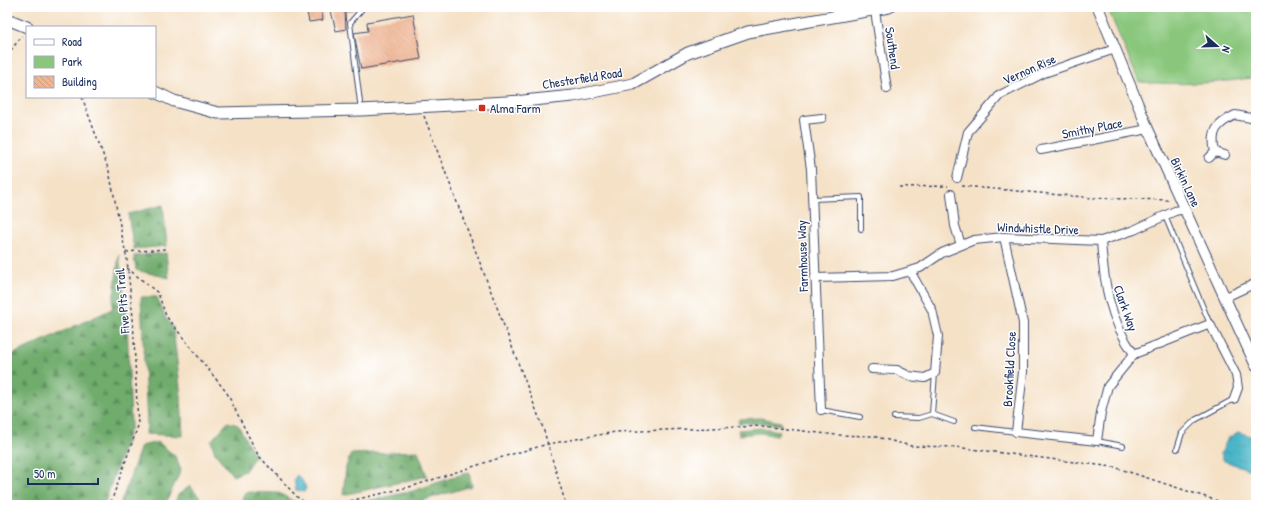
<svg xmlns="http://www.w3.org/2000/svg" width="1263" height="512" font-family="'Patrick Hand',sans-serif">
	<defs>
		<pattern id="forest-firs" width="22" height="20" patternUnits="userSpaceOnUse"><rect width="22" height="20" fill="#6fac6c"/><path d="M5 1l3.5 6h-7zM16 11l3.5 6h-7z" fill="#5a8c5c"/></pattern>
		<pattern id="water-ripples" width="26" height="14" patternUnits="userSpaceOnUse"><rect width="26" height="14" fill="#4ab5c7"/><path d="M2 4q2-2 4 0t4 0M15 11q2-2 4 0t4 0" fill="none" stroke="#3d94a5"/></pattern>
		<pattern id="building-back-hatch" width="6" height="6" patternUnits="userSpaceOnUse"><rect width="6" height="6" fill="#f1b491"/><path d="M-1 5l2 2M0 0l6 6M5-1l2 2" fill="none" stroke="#ce9b7f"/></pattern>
	</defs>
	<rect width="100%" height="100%" fill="#fff"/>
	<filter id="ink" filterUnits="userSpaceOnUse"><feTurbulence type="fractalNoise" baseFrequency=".025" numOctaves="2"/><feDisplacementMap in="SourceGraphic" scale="8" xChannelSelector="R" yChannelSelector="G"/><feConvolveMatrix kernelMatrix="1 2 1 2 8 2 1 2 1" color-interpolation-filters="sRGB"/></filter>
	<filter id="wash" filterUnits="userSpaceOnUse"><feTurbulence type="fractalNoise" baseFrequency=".012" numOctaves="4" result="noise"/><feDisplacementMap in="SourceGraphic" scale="16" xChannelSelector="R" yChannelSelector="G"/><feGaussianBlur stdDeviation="0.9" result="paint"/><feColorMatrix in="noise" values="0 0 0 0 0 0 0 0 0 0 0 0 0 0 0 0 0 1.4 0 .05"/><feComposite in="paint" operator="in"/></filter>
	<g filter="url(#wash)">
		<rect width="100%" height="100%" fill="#f5e1c6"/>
		<g fill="url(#forest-firs)" stroke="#456e65">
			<polygon points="163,205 167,246 134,249 128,214"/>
			<polygon points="166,253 169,278 136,270 134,256"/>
			<polygon points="119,255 127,319 131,426 104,505 7,505 7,357 112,309"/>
			<polygon points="141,297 157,297 165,317 173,328 181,395 183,436 145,434 147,427"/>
			<polygon points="761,418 781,422 780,425 762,423 738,423 739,419"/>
			<polygon points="228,422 238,425 255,456 245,471 233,476 215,453 211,441"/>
			<polygon points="762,428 779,431 777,436 761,433 739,435 738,430"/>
			<polygon points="158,442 175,456 181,470 165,505 120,505 141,446"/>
			<polygon points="418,451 427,476 343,495 346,467 351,454"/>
			<polygon points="469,472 472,486 424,500 399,505 350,505 413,491"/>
			<polygon points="190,486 206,505 174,505 178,495"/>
			<polygon points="245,492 279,493 300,505 240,505"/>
		</g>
		<path fill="#8ac77d" stroke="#527b6e" d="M1107 7H1256V77C1217 84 1178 85 1139 82Z"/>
		<g fill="url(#water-ripples)" stroke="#327292">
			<polygon points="1238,432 1254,437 1256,440 1256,467 1251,470 1224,461 1221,453 1228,438"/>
			<polygon points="297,475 302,480 306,488 304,492 296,490 294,479"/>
		</g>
		<g id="blocks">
			<g fill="url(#building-back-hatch)">
				<polygon points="306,7 321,7 323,20 309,22"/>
				<polygon points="330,7 357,7 357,10 345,12 346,29 336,31"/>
				<polygon points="413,14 421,59 361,69 354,33 368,31 367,22"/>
			</g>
		</g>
	</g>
	<g filter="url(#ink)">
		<use href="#blocks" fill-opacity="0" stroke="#3c4a6e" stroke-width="1"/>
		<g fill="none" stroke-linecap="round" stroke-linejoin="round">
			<g stroke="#3c4a6e" stroke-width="6">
				<g id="service">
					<polyline points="361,110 350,23 362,9 361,7"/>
					<polyline points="812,199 861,197 861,229"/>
					<polyline points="1165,216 1210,324"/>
					<polyline points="821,410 860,417"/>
					<polyline points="932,414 954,422"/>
					<polyline points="894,417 919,418 932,414 935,373"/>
					<polyline points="975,427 1016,432"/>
					<polyline points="1097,441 1123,446"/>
					<polyline points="1177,449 1182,433 1195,420 1234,399"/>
				</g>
			</g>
			<g stroke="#3c4a6e" stroke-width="10">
				<g id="minor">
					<polyline points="875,11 887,89"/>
					<polyline points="1041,150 1148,129"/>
					<path d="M1215 152C1210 131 1217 124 1235 115L1256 119"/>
					<polyline points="1209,158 1215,152 1225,155"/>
					<polyline points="957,178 968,132 1000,95 1044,73 1115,49"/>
					<polyline points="951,194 955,226 961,245"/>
					<path d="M1004 237 1023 323V372L1016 432 1097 441 1101 412 1108 386 1134 354C1109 319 1104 283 1101 241"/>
					<polyline points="815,278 893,276 920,268 942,253 974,240 1004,237 1101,241 1134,230 1175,211 1184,209"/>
					<polyline points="1226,297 1256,283"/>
					<polyline points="1134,354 1210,324 1236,375 1238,388 1234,399"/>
					<polyline points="872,369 897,370 909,376 925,378 935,373 938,336 932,310 910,271"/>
					<polyline points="821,410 811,169 804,120 822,118"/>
				</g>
			</g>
			<g stroke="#3c4a6e" stroke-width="12">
				<polyline id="tertiary" points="1098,7 1148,129 1256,366"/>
			</g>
			<g stroke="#3c4a6e" stroke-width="13">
				<g id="secondary">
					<polyline points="7,19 27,27"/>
					<polyline points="155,92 174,101 218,113 361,110 523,101 573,96 633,84 688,53 748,32 889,7"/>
				</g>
			</g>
			<g stroke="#3c4a6e" stroke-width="1.5" stroke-dasharray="3 3" stroke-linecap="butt">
				<polyline points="7,55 22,36"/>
				<polyline points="82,97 109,171 127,260 133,318 138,426 110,505"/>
				<polyline points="424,116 543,428 566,505"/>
				<polyline points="962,186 1094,198 1169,200"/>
				<polyline points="899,187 948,186"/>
				<polyline points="126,252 165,249"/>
				<polyline points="127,268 158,293 166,316 227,393 258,455 299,499 310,505"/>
				<polyline points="333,505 413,486 509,455 548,444 615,432 762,426 836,435 873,436 911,446 955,447 1114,467 1230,505"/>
			</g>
			<use href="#service" stroke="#fff" stroke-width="4"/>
			<use href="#minor" stroke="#fff" stroke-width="8"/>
			<use href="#tertiary" stroke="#fff" stroke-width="10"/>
			<use href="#secondary" stroke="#fff" stroke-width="11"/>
		</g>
	</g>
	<rect fill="#c8321e" stroke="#fff" stroke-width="1.5" x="478" y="104" width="8" height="8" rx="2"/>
	<g text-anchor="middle" stroke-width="3" stroke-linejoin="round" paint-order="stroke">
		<g font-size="13" fill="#1b2f5e" stroke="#fff">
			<text transform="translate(893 48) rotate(82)" y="5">Southend</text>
			<text transform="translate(1029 69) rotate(-24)" y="5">Vernon Rise</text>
			<text transform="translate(582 78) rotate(-9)" y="5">Chesterfield Road</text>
			<text transform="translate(1092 128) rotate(-11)" y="5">Smithy Place</text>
			<text transform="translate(1186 182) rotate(65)" y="5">Birkin Lane</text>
			<text transform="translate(1038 228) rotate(2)" y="5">Windwhistle Drive</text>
			<text transform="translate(802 256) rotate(-92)" y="5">Farmhouse Way</text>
			<text transform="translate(122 301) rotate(-95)" y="5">Five Pits Trail</text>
			<text transform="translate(1126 308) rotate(70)" y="5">Clark Way</text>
			<text transform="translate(1009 369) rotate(-87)" y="5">Brookfield Close</text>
		</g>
		<g font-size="13" fill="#1b2f5e" stroke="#fff" text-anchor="start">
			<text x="490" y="113">Alma Farm</text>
		</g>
	</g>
	<rect width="1263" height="512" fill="none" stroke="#fff" stroke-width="24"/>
	<rect x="26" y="26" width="130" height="72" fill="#ffffff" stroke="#a4acbf"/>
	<rect x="34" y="39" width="20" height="6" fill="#ffffff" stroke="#a4acbf"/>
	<text x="62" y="46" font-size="12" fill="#1b2f5e">Road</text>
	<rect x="34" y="56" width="20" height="12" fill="#8ac77d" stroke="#a4acbf"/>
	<text x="62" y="66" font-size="12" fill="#1b2f5e">Park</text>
	<rect x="34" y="76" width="20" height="12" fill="url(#building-back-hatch)" stroke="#a4acbf"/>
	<text x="62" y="86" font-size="12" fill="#1b2f5e">Building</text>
	<g transform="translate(1217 46) rotate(110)" stroke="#ffffff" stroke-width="3" paint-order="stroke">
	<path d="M0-3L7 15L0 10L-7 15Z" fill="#1b2f5e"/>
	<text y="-6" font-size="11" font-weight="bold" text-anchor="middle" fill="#1b2f5e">N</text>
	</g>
	<path d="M28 478v6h70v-6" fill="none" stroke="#1b2f5e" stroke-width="2"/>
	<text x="34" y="478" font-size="12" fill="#1b2f5e" stroke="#ffffff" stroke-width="3" paint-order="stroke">50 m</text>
</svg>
